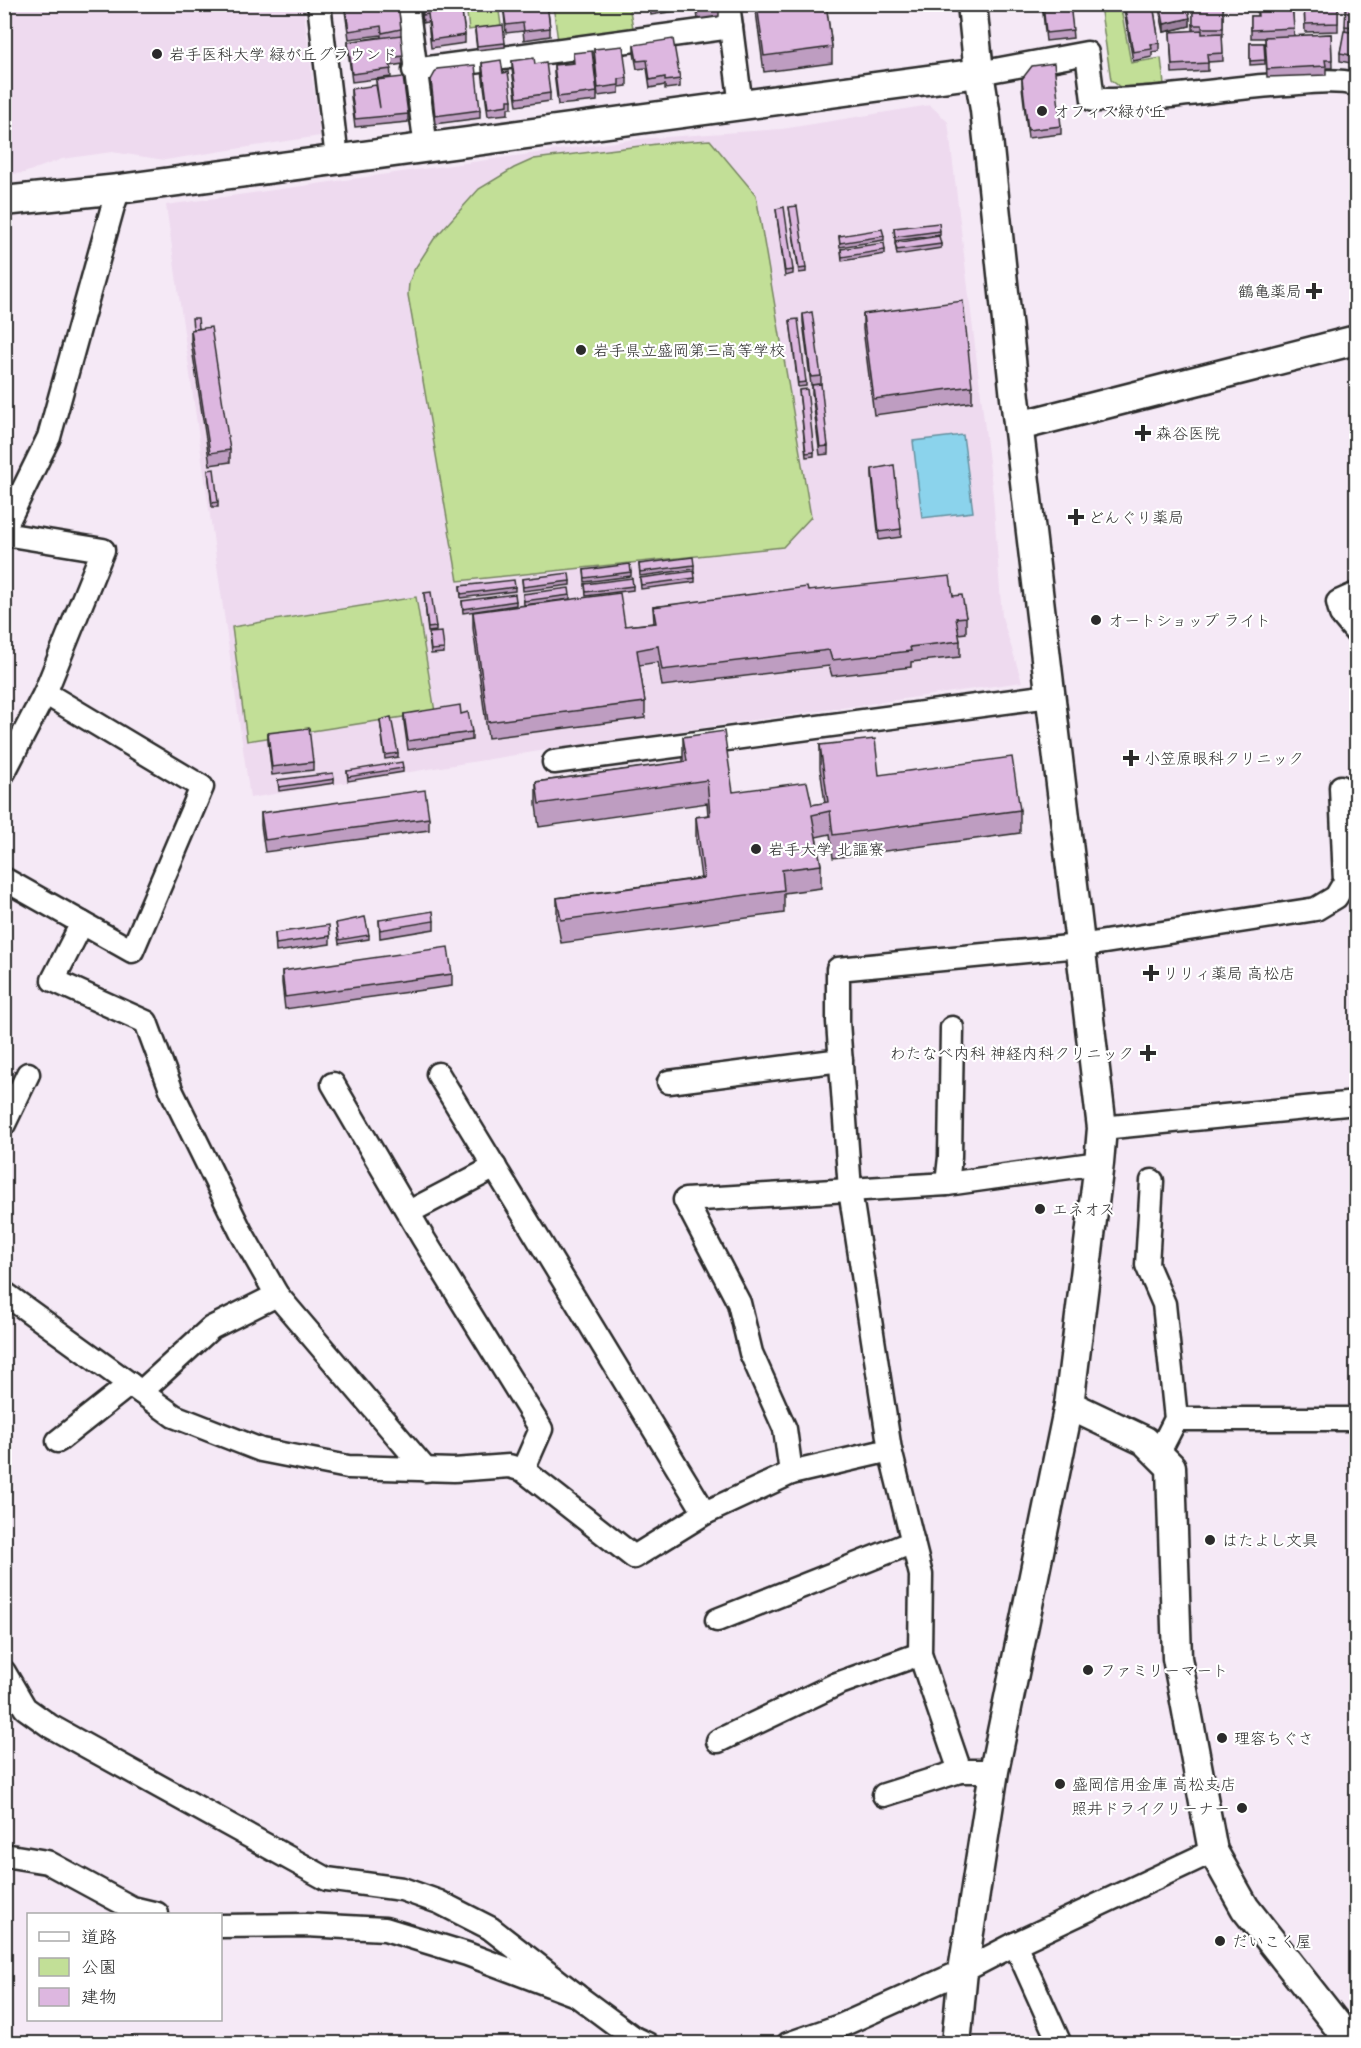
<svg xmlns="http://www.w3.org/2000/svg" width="1361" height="2048" font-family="'Balsamiq Sans','Klee One',sans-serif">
	<rect width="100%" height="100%" fill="#f5e9f6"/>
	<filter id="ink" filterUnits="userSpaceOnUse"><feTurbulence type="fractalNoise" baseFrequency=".0167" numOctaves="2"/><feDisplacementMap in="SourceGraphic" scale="12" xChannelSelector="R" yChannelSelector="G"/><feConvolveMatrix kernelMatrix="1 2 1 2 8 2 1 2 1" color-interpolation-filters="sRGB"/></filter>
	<g filter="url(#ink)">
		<g fill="#eedaef">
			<polygon points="4,5 303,5 320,136 165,160 112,152 62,159 24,173 13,174 4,104"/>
			<polygon points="930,105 948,122 993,495 1002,617 1022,682 546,750 250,798 166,205 637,139 782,129"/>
		</g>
		<g fill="#c2df97" stroke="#768561" stroke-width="1.5">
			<polygon points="466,5 498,5 501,25 469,30"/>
			<polygon points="553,5 629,5 633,28 558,41"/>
			<polygon points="1121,9 1131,63 1161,58 1164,84 1120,87 1111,80 1101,12"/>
			<polygon points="710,140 756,195 811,517 783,547 458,581 408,295 409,283 414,270 434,239 479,189 514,168 534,159 665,143"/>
			<polygon points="416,597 435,712 247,741 232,627"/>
		</g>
		<polygon fill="#8bd3ec" stroke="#65909f" stroke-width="1.5" points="963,435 973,512 922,518 913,441"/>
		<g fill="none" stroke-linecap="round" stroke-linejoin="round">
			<g stroke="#2b2b2b" stroke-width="27">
				<g id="minor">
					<polyline points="319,4 337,159"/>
					<polyline points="407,4 426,148"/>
					<polyline points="728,4 741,106"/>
					<polyline points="414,70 731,27"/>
					<path d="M979 73 1087 53 1093 100C1158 101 1223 88 1287 84 1311 82 1334 79 1356 84"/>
					<polyline points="4,529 49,437 113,206 119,189"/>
					<polyline points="4,534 103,550 45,693 202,787 132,951 4,879"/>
					<polyline points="1356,594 1338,602 1341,614 1356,632"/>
					<polyline points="554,762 1050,696"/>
					<polyline points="4,772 45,693"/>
					<polyline points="82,923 53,980 146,1022 172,1092 241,1232 277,1295 426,1470"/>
					<polyline points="438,1074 705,1513"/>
					<polyline points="669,1082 841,1060"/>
					<polyline points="333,1084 423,1238 541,1429 523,1470"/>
					<polyline points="4,1124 28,1074"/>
					<polyline points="1102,1128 1356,1103"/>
					<polyline points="1152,1181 1147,1265 1164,1304 1176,1419 1158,1454"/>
					<polyline points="947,1184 950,1157 952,1028"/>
					<polyline points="409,1212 495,1167"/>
					<polyline points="4,1293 174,1416 261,1450 348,1467 454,1470 509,1466 523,1470 634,1557 705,1513 791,1473 890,1450 921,1575 920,1654 960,1771 994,1771"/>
					<polyline points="141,1392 211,1328 277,1295"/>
					<polyline points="1176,1419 1355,1419"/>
					<polyline points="58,1441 130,1384"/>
					<polyline points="890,1450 850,1190 838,1022 838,969 1079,946 1316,909 1336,897 1345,882 1341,787"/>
					<polyline points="791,1473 785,1429 751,1353 739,1303 685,1200 947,1184 1099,1163"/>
					<polyline points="717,1620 913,1542"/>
					<polyline points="4,1672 25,1708 50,1726 327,1879 402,1889 439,1902 490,1928 576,1995"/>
					<polyline points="718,1741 837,1684 920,1654"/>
					<polyline points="884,1795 960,1771"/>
					<polyline points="4,1855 47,1862 132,1908 157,1914"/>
					<polyline points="220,1926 306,1925 385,1929 467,1954 576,1995 634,2038 647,2044"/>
					<polyline points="1015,1944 1060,2044"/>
					<polyline points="788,2044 840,2026 963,1971 1015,1944 1213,1851"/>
				</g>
			</g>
			<g stroke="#2b2b2b" stroke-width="33">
				<g id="tertiary">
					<polyline points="4,201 119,189 979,73"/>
					<polyline points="1019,426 1356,340"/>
					<polyline points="1069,1405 1145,1441 1171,1467 1177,1658 1213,1851 1245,1908 1352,2044"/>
					<polyline points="956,2044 963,1971 994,1771 1069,1405 1099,1163 1102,1128 1015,398 985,110 979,73 972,4"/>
				</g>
			</g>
			<use href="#minor" stroke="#fff" stroke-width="22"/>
			<use href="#tertiary" stroke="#fff" stroke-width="28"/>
		</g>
		<g fill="#be9dc1" stroke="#2b2b2b" stroke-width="1.5">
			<polygon points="344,4 398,4 401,29 401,38 403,64 390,66 391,77 352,82 348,50 348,42 381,37 381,35 349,39"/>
			<polygon points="421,4 461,4 465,35 465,43 431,48 428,22 423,23"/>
			<polygon points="503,4 547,4 550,28 550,36 524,40 523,31 506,33"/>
			<polygon points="637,4 687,4 687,9 651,15 649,7 637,9"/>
			<polygon points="696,4 719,4 719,16 698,19"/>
			<polygon points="755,4 826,4 832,47 832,63 764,72"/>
			<polygon points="1016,4 1037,4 1037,9 1016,10"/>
			<polygon points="1042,4 1070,4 1073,38 1046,41"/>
			<polygon points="1123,4 1153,4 1159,43 1159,51 1152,52 1152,57 1133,61"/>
			<polygon points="1158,4 1187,4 1190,26 1164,32"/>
			<polygon points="1193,4 1223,4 1223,36 1222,36 1223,61 1208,62 1208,71 1172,73 1170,32 1193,31"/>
			<polygon points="1257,4 1292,4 1294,36 1331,34 1332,68 1326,68 1326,75 1267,77 1265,38 1251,38 1251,16 1257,16"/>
			<polygon points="1304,4 1338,4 1338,31 1305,32"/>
			<polygon points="1356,4 1356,64 1340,61 1340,53 1345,31 1345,26"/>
			<polygon points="475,32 505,43 505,47 477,50"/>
			<polygon points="1250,43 1264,43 1265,64 1250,65"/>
			<polygon points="634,45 680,79 680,87 665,89 665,85 650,88 647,68 637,69 634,53"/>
			<polygon points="594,49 627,78 627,86 619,87 619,93 598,96 594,58"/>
			<polygon points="573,53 597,92 597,101 558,105 554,73 554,65 573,63"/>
			<polygon points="512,61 535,64 550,93 550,101 517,106 512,69"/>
			<polygon points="482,63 512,100 512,108 508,108 508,114 488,116 482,71"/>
			<polygon points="1022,79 1061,126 1061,134 1028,138 1022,87"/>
			<polygon points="376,80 408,114 408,122 355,127 351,97 351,89 377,91"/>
			<polygon points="431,80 480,110 480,118 435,124 431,88"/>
			<polygon points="789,207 806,268 806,272 799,273"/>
			<polygon points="776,209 793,270 793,274 785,276"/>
			<polygon points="894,228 940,231 940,235 895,241"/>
			<polygon points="839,236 884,236 884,240 840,247"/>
			<polygon points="895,243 941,244 941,248 897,255"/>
			<polygon points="841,249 885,250 885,254 842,261"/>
			<polygon points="803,314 821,376 821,384 811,385 803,322"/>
			<polygon points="863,314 972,386 972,402 874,415 863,329"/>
			<polygon points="790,320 806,382 806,386 798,387"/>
			<polygon points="199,328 230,450 230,462 210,465 191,342 191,330"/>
			<polygon points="812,385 828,446 828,454 820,455 812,393"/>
			<polygon points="799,390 814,452 814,456 806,457"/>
			<polygon points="872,469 901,529 901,537 879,540 872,477"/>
			<polygon points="208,470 218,502 218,507 212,507"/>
			<polygon points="639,564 694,565 694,569 640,576"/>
			<polygon points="584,570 631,572 631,576 585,582"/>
			<polygon points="640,578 695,578 695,582 641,589"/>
			<polygon points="522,579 570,581 570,585 523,591"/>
			<polygon points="585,584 633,586 633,590 586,596"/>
			<polygon points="460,586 515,587 515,591 461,598"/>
			<polygon points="808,591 953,596 966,617 966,633 958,634 960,641 960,657 911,662 911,667 832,676 829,666 662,686 658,662 639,665 645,702 645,718 488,738 473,628 473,612 625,626 654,623 653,607"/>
			<polygon points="424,593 436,627 436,631 428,632"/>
			<polygon points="523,594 570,595 570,599 524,605"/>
			<polygon points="462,601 516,601 516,605 463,613"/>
			<polygon points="429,637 444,649 444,653 431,654"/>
			<polygon points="404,714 461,714 472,732 472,740 408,750 404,722"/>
			<polygon points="380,720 398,753 398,757 385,759"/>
			<polygon points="268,733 313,762 313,770 272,775 268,741"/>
			<polygon points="683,737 733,792 812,805 825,803 820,768 820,745 879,775 1020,810 1020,833 833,858 830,834 816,837 821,865 821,888 784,893 784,913 561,943 557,921 557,898 701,878 696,840 696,817 708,815 707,803 539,827 536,805 536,782 683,762"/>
			<polygon points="403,768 403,772 348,781 347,771"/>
			<polygon points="334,779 334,783 279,791 278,780"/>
			<polygon points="261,813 429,818 429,830 265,852 261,825"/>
			<polygon points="379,920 434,921 434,929 380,938"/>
			<polygon points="336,923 369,935 369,939 339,944"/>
			<polygon points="275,933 330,936 330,944 276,952"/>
			<polygon points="282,971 452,974 452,986 285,1009 282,983"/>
		</g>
		<polygon fill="#9b809d" stroke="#2b2b2b" stroke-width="1.5" points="1190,18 1190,26 1164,32 1164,24"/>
		<g fill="#ddb7e0" stroke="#2b2b2b" stroke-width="1.5">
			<polygon points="345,4 398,4 401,29 382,33 381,26 349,31"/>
			<polygon points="422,4 461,4 465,35 431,40 428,14 423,15"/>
			<polygon points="503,4 547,4 550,28 524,31 523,23 506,25"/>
			<polygon points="650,4 665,4 651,7"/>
			<polygon points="697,4 719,4 719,7 698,10"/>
			<polygon points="757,4 826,4 832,47 764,56"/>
			<polygon points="1043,4 1070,4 1073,30 1046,33"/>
			<polygon points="1124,4 1153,4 1159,43 1151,44 1152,49 1133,52"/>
			<polygon points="1160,4 1187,4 1190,18 1164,24"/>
			<polygon points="1193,4 1223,4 1223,28 1202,28 1202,25 1193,25"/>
			<polygon points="1257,4 1292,4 1294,28 1251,30 1251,16 1258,16"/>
			<polygon points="1304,4 1338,4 1338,23 1305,24"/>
			<polygon points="1346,4 1356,4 1356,27 1345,26"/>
			<polygon points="503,25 505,43 477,46 475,28"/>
			<polygon points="1202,30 1202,34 1222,33 1223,53 1207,54 1208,63 1172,65 1170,32"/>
			<polygon points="1344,31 1356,33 1356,56 1340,53"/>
			<polygon points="1331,34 1332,60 1325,60 1326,66 1267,69 1265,37"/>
			<polygon points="401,35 403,56 389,58 391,69 352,74 348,42"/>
			<polygon points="673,39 680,79 665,81 665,77 650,80 647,60 637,61 634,45"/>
			<polygon points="1250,43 1264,43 1265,60 1250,61"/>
			<polygon points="623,46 627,78 619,79 619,85 598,88 594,49"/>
			<polygon points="592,51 597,92 558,97 554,65 574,63 573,53"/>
			<polygon points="534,58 535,64 546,62 550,93 517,98 512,61"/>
			<polygon points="501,60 503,73 508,72 512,100 508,100 508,105 488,108 482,63"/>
			<polygon points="1054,63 1061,126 1028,130 1022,79 1032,66"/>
			<polygon points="475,65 480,110 435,116 431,80 437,69"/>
			<polygon points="403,77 408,114 355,119 351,89 376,85 380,108 376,80"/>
			<polygon points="797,206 806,268 799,269 789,207"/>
			<polygon points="784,207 793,270 785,271 776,209"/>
			<polygon points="939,223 940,231 895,237 894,228"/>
			<polygon points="882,229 884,236 840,243 839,236"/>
			<polygon points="939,236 941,244 897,250 895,243"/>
			<polygon points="884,243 885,250 842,257 841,249"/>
			<polygon points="963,301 972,386 874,399 863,314"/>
			<polygon points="812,312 821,376 811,377 803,314"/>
			<polygon points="192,318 198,318 199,329 193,329"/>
			<polygon points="798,319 806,382 798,383 790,320"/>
			<polygon points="211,327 230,450 210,453 191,330"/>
			<polygon points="821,384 828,446 820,447 812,385"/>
			<polygon points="807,389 814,452 806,453 799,390"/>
			<polygon points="894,465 901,529 879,532 872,469"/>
			<polygon points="214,469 218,502 212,503 208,470"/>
			<polygon points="693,557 694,565 640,572 639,564"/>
			<polygon points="630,564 631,572 585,578 584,570"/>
			<polygon points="694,571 695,578 641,585 640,578"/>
			<polygon points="569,573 570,581 523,587 522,579"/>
			<polygon points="950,576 953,596 962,595 966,617 956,618 960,641 910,647 911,651 832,660 829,650 662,670 658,646 637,650 645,702 488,722 473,612 620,593 625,626 656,623 653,607 807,587 808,591"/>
			<polygon points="632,578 633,586 586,592 585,584"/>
			<polygon points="514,580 515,587 461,594 460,586"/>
			<polygon points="569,588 570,595 524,601 523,594"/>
			<polygon points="431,592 436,627 428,628 424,593"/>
			<polygon points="515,594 516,601 463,609 462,601"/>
			<polygon points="442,632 444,649 431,650 429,633"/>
			<polygon points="460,705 461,714 468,712 472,732 408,741 404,714"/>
			<polygon points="391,717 398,753 385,755 380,720"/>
			<polygon points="309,728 313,762 272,767 268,733"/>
			<polygon points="724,731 733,792 807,782 812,805 828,802 820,745 875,739 879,775 1012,757 1020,810 833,835 830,811 812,815 821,865 782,870 784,890 561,920 557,898 704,878 696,817 710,815 707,780 539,804 536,782 687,761 683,737"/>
			<polygon points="402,762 403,768 348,777 347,771"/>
			<polygon points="333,773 334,779 279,787 278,780"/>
			<polygon points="425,790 429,818 265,840 261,813"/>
			<polygon points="433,911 434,921 380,930 379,920"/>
			<polygon points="365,917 369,935 339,940 336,923"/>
			<polygon points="329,925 330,936 276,944 275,933"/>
			<polygon points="448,947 452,974 285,997 282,971"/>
		</g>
	</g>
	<g fill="#2b2b2b" stroke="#fff" stroke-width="2">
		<circle cx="157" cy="54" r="6"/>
		<circle cx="1042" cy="111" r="6"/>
		<path d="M1311 282h6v6h6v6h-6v6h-6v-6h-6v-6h6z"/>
		<circle cx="581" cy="350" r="6"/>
		<path d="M1140 424h6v6h6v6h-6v6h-6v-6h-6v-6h6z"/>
		<path d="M1073 508h6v6h6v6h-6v6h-6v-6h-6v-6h6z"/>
		<circle cx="1096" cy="620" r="6"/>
		<path d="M1128 749h6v6h6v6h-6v6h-6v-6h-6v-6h6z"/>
		<circle cx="756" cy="849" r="6"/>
		<path d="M1148 964h6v6h6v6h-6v6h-6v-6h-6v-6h6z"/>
		<path d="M1145 1044h6v6h6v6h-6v6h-6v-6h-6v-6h6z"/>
		<circle cx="1040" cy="1209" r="6"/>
		<circle cx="1210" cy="1540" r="6"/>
		<circle cx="1088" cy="1670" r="6"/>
		<circle cx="1222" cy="1738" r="6"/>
		<circle cx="1060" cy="1784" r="6"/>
		<circle cx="1242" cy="1808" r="6"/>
		<circle cx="1220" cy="1941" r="6"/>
	</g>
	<g text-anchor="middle" stroke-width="4.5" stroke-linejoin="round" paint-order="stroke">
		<g font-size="16" fill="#2b2b2b" stroke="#fff" text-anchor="start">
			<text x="169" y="60">岩手医科大学 緑が丘グラウンド</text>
			<text x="1054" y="117">オフィス緑が丘</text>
			<text x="1302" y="297" text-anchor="end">鶴亀薬局</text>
			<text x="593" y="356">岩手県立盛岡第三高等学校</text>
			<text x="1156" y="439">森谷医院</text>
			<text x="1088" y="523">どんぐり薬局</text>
			<text x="1108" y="626">オートショップ ライト</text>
			<text x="1144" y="764">小笠原眼科クリニック</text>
			<text x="768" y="855">岩手大学 北謳寮</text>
			<text x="1163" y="979">リリィ薬局 高松店</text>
			<text x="1134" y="1059" text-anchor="end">わたなべ内科 神経内科クリニック</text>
			<text x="1052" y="1215">エネオス</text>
			<text x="1222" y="1546">はたよし文具</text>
			<text x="1100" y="1676">ファミリーマート</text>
			<text x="1234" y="1744">理容ちぐさ</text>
			<text x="1072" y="1790">盛岡信用金庫 高松支店</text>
			<text x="1230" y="1814" text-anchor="end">照井ドライクリーナー</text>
			<text x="1232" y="1947">だいこく屋</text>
		</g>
	</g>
	<rect width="1361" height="2048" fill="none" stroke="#fff" stroke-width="24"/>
	<rect x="12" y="12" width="1337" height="2024" fill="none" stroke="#2b2b2b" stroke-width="2" filter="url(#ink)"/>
	<rect x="27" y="1913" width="195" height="108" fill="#ffffff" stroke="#aaaaaa" stroke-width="1.5"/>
	<rect x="39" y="1932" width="30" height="9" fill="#ffffff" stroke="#aaaaaa" stroke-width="1.5"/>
	<text x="81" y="1943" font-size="18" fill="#2b2b2b">道路</text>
	<rect x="39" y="1958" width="30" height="18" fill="#c2df97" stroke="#aaaaaa" stroke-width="1.5"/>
	<text x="81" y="1973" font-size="18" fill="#2b2b2b">公園</text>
	<rect x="39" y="1988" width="30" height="18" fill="#ddb7e0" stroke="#aaaaaa" stroke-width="1.5"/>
	<text x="81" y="2003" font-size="18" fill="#2b2b2b">建物</text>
</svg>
